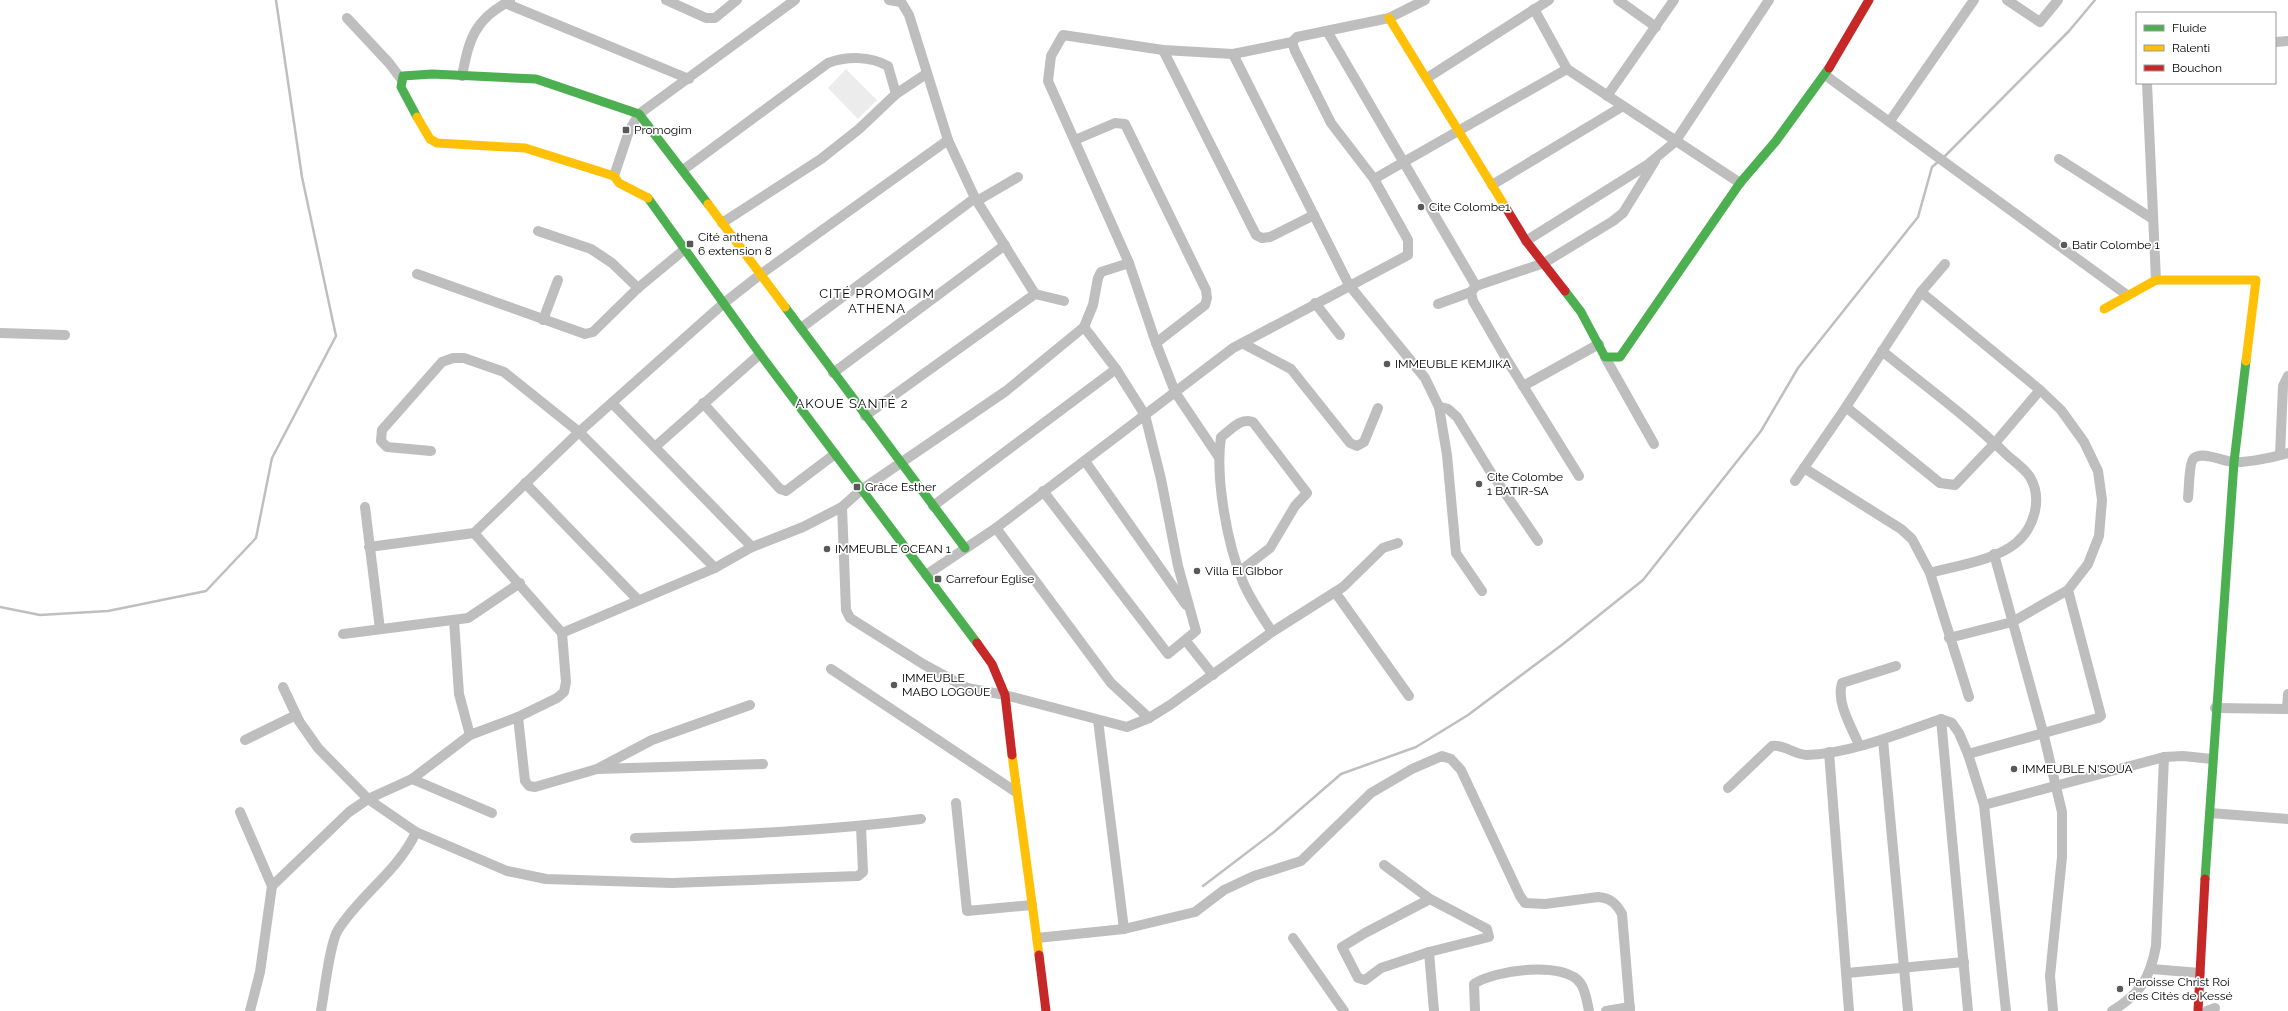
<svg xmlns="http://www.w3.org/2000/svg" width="2288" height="1011" font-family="Raleway,sans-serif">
	<rect width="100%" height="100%" fill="#fff"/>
	<polygon fill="#ececec" points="846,69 877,100 858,119 828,88"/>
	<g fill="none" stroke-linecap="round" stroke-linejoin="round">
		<g stroke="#bfbfbf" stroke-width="2.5">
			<polyline points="1943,158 2069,31 2095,0"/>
			<polyline points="0,607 40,615 108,611 206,591 256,538 272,458 336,336 302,177 276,0"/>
			<polyline points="1203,886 1274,832 1341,774 1416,747 1468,715 1563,644 1643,580 1761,431 1798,368 1918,217 1932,167 1939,161"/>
		</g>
		<g stroke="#bebebe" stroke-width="10">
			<polyline points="666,0 706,18 715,18 737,0"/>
			<polyline points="889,0 901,2"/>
			<polyline points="900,0 909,15 948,140 975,198 1035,294 1064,301"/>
			<polyline points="1618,0 1656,27"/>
			<polyline points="2007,0 2040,22 2058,0"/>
			<polyline points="505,3 689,79"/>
			<polyline points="1534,9 1567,69 1740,183"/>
			<polyline points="347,18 389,63 402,80"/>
			<polyline points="1327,31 1476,286"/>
			<polyline points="2275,42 2288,41"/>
			<polyline points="1163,50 1256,235 1262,238 1270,237 1314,215"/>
			<polyline points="1233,54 1349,285 1425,378 1439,407 1447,455 1456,553 1482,591"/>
			<polyline points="1825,75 2127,295"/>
			<path d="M462 76C469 40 474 19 510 1"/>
			<polyline points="1427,78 1549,0"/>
			<polyline points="2147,83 2156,280"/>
			<polyline points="1607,96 1674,0"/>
			<polyline points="1890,121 1974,0"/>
			<polyline points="1075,140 1115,123 1125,124 1206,290 1207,298 1205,305 1156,343"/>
			<polyline points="2059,159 2153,219"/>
			<path d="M683 170 828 63C847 56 870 56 888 66L896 94"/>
			<polyline points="614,176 629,131 639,114 795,0"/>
			<polyline points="1374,179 1567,69"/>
			<polyline points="1492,185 1623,106"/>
			<polyline points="977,201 1018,177"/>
			<polyline points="722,223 821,159 859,129 896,94 926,74"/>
			<polyline points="538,231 591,249 612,263 638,288"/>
			<polyline points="1526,241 1647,165 1675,142 1769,0"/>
			<polyline points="417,274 585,334 593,332 638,288 685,249"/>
			<polyline points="1471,292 1473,301 1507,360 1579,476"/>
			<polyline points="1921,292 2040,390 2061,410 2084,442 2098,471 2102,500 2099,536 2088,564 2068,590 2012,622 1949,638"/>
			<polyline points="1315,303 1340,335"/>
			<polyline points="1438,304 1471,292 1476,286 1544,263 1613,221 1623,213 1655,161"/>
			<polyline points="543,320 558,280"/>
			<polyline points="801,328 975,198"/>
			<polyline points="0,333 65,335"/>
			<polyline points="1242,343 1291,369 1350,443 1357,446 1364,442 1378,408"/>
			<path d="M1882 351C1924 385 1969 418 2008 456 2015 462 2025 469 2030 477 2043 499 2034 528 2016 543 1996 560 1955 566 1930 573"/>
			<polyline points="1605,357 1654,444"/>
			<polyline points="833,373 1005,245"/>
			<polyline points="1523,386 1599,344"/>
			<polyline points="612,403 752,547"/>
			<polyline points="703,403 780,489 786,491 835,454"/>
			<polyline points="1439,407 1448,409 1457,417 1490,471 1538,541"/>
			<polyline points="1846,407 1940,483 1955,485 1995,443 2040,390"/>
			<polyline points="865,416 1035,294"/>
			<polyline points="656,446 760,354"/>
			<polyline points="431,451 387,447 381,441 382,430 442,362 453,358 464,358 504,372 579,432 715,568"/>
			<polyline points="2280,455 2283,386 2288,376"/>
			<polyline points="1218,456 1175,392 1156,343 1129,263 1048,81 1051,56 1063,35 1163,50 1233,54 1292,42 1297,37 1389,18 1425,0"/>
			<polyline points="1085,461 1186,605"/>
			<polyline points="1804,468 1901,529 1912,539 1930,573 1969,697"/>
			<polyline points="1795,481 1846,407 1921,292 1945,264"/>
			<polyline points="525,483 638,600"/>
			<polyline points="1043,491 1168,654 1196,631 1178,566 1161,479 1145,415 1116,369 1084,327"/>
			<path d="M2188 498C2189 490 2189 462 2194 458 2203 451 2222 461 2233 462 2247 463 2274 457 2288 453"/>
			<polyline points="933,506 1116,369"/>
			<polyline points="365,507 380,629"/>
			<polyline points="842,507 846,610 850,618 923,664 967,688 1005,695 1127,727 1149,718 1170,705 1272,632 1343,587 1383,548 1398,543"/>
			<polyline points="996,528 1111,683 1149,718"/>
			<polyline points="369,547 474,533 579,432 724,303 761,274 948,140"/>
			<polyline points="1994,554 2043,732 2062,812 2062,857 2050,976 2053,1011"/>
			<path d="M1239 572 1270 548 1295 506 1307 493 1253 422C1241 417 1231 430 1221 437 1215 477 1227 544 1243 582 1250 599 1262 616 1272 632"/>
			<polyline points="926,575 996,528 1233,348 1408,255 1408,240 1374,179 1331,123 1295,51 1292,42"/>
			<polyline points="1335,592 1409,696"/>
			<polyline points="454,620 459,694 470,735"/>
			<polyline points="562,633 715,568 752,547 803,527 842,507 861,490 1006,391 1084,327 1093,305 1098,278 1101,272 1129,263"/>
			<polyline points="343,634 468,618 520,583"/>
			<polyline points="1186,641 1213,675"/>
			<polyline points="831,669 1016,792"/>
			<polyline points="283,687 299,721 318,748 368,799 416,832 507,871 546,879 672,883 858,876 863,872 861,826"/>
			<polyline points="2215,708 2287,709 2288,694"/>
			<polyline points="518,717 525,781 529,786 535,787 597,769 763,764"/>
			<polyline points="1941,719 1952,723 1959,733 1968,754 1984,805 2006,1011"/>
			<polyline points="1098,720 1124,929"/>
			<polyline points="245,740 296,715"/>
			<polyline points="1883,740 1908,1011"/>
			<path d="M1859 745C1851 726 1836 702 1842 683L1896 666"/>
			<polyline points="1829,752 1849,1011"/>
			<polyline points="1968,754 2098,718 2101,716 2068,590"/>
			<polyline points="599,768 652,740 750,705"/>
			<polyline points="412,779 492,813"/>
			<path d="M1728 788 1772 746C1785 744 1794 755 1807 755 1849 754 1901 733 1941 719L1968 1011"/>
			<polyline points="956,803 967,911 1032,905"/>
			<polyline points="1984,805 2164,757 2183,756 2212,759"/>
			<polyline points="240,812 272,886 260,972 250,1011"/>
			<polyline points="2210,813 2288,819"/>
			<path d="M635 838C731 835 826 831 921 819"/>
			<polyline points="1384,865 1430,899 1487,929 1489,937 1429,952 1381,968 1365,980 1358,978 1342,947 1365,933 1430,899"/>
			<polyline points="272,886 349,812 368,799 412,779 470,735 518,717 557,698 564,692 566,682 562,633 474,533"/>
			<path d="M1037 938 1124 929 1195 912 1224 890 1254 876 1301 861 1371 793 1412 769 1442 756 1451 759 1461 770 1520 896 1525 903 1545 904 1598 897C1610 898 1616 903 1622 914L1630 1011"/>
			<polyline points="1293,938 1344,1011"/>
			<polyline points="1429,952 1434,1011"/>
			<polyline points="2152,969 2200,973"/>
			<polyline points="1847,973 1964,962"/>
			<path d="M321 1011C324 994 330 942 338 930 360 895 399 870 416 832"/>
			<path d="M1475 1011 1474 984C1494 970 1566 960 1581 984 1586 992 1587 1002 1589 1011"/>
			<polyline points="1606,1011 1630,1007"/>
			<path d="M2112 1011C2140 994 2150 979 2156 946L2164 757"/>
			<polyline points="2207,1011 2215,1008"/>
		</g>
		<g stroke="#4caf50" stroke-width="9">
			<polyline points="417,117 401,87 403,76 432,74 536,79 639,114 708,204"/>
			<polyline points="648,198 760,354 977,643"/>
			<polyline points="1565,291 1581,312 1605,357 1620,357 1740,183 1776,141 1829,68"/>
			<polyline points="785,307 965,548"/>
			<polyline points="2205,879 2234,462 2246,361"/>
		</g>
		<g stroke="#ffc107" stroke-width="9">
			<polyline points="1389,18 1506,208"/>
			<polyline points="417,117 430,139 437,143 525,148 614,176 619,183 648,198"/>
			<polyline points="708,204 785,307"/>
			<polyline points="2104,309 2156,280 2256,280 2246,361"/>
			<polyline points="1012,755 1039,955"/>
		</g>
		<g stroke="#c62828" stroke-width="9">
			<polyline points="1829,68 1869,0"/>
			<polyline points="1506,208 1526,241 1565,291"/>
			<polyline points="977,643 992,664 1005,695 1012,755"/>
			<polyline points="1039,955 1046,1011"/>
			<polyline points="2198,1011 2205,879"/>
		</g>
	</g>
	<g fill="#595959" stroke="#fff" stroke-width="1.5">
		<rect x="622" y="126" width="8" height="8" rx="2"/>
		<circle cx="1421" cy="207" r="4"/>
		<rect x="686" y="240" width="8" height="8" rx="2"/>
		<circle cx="2064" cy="245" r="4"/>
		<circle cx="1387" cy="364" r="4"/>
		<circle cx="1479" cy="484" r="4"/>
		<rect x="853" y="483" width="8" height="8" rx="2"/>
		<circle cx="827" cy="549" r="4"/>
		<circle cx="1197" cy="571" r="4"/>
		<rect x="934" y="575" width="8" height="8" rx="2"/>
		<circle cx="894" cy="685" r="4"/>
		<circle cx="2014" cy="769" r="4"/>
		<circle cx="2120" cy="989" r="4"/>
	</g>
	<g text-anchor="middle" stroke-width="3.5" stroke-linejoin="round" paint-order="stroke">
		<g font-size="12" fill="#000" stroke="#fff" text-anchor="start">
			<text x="634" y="134">Promogim</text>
			<text x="1429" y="211">Cite Colombe1</text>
			<text x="698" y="241">Cité anthena<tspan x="698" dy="14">6 extension 8</tspan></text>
			<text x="2072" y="249">Batir Colombe 1</text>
			<text x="1395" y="368">IMMEUBLE KEMJIKA</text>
			<text x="1487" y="481">Cite Colombe<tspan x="1487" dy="14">1 BATIR-SA</tspan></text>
			<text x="865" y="491">Grâce Esther</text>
			<text x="835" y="553">IMMEUBLE OCEAN 1</text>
			<text x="1205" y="575">Villa El GIbbor</text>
			<text x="946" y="583">Carrefour Eglise</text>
			<text x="902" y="682">IMMEUBLE<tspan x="902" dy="14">MABO LOGOUE</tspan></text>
			<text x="2022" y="773">IMMEUBLE N'SOUA</text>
			<text x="2128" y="986">Paroisse Christ Roi<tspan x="2128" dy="14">des Cités de Kessé</tspan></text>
		</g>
		<g font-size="13" letter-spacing="1" fill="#000" stroke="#fff">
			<text x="877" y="298">CITÉ PROMOGIM<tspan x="877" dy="15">ATHENA</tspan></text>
			<text x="852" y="408">AKOUE SANTÉ 2</text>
		</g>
	</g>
	<rect x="2136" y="12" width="140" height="72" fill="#ffffff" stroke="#999999"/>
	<rect x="2144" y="25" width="20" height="6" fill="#4caf50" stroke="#999999"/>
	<text x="2172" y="32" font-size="12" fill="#000000">Fluide</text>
	<rect x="2144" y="45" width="20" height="6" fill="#ffc107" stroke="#999999"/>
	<text x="2172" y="52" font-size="12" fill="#000000">Ralenti</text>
	<rect x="2144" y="65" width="20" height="6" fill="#c62828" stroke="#999999"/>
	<text x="2172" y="72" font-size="12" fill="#000000">Bouchon</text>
</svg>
